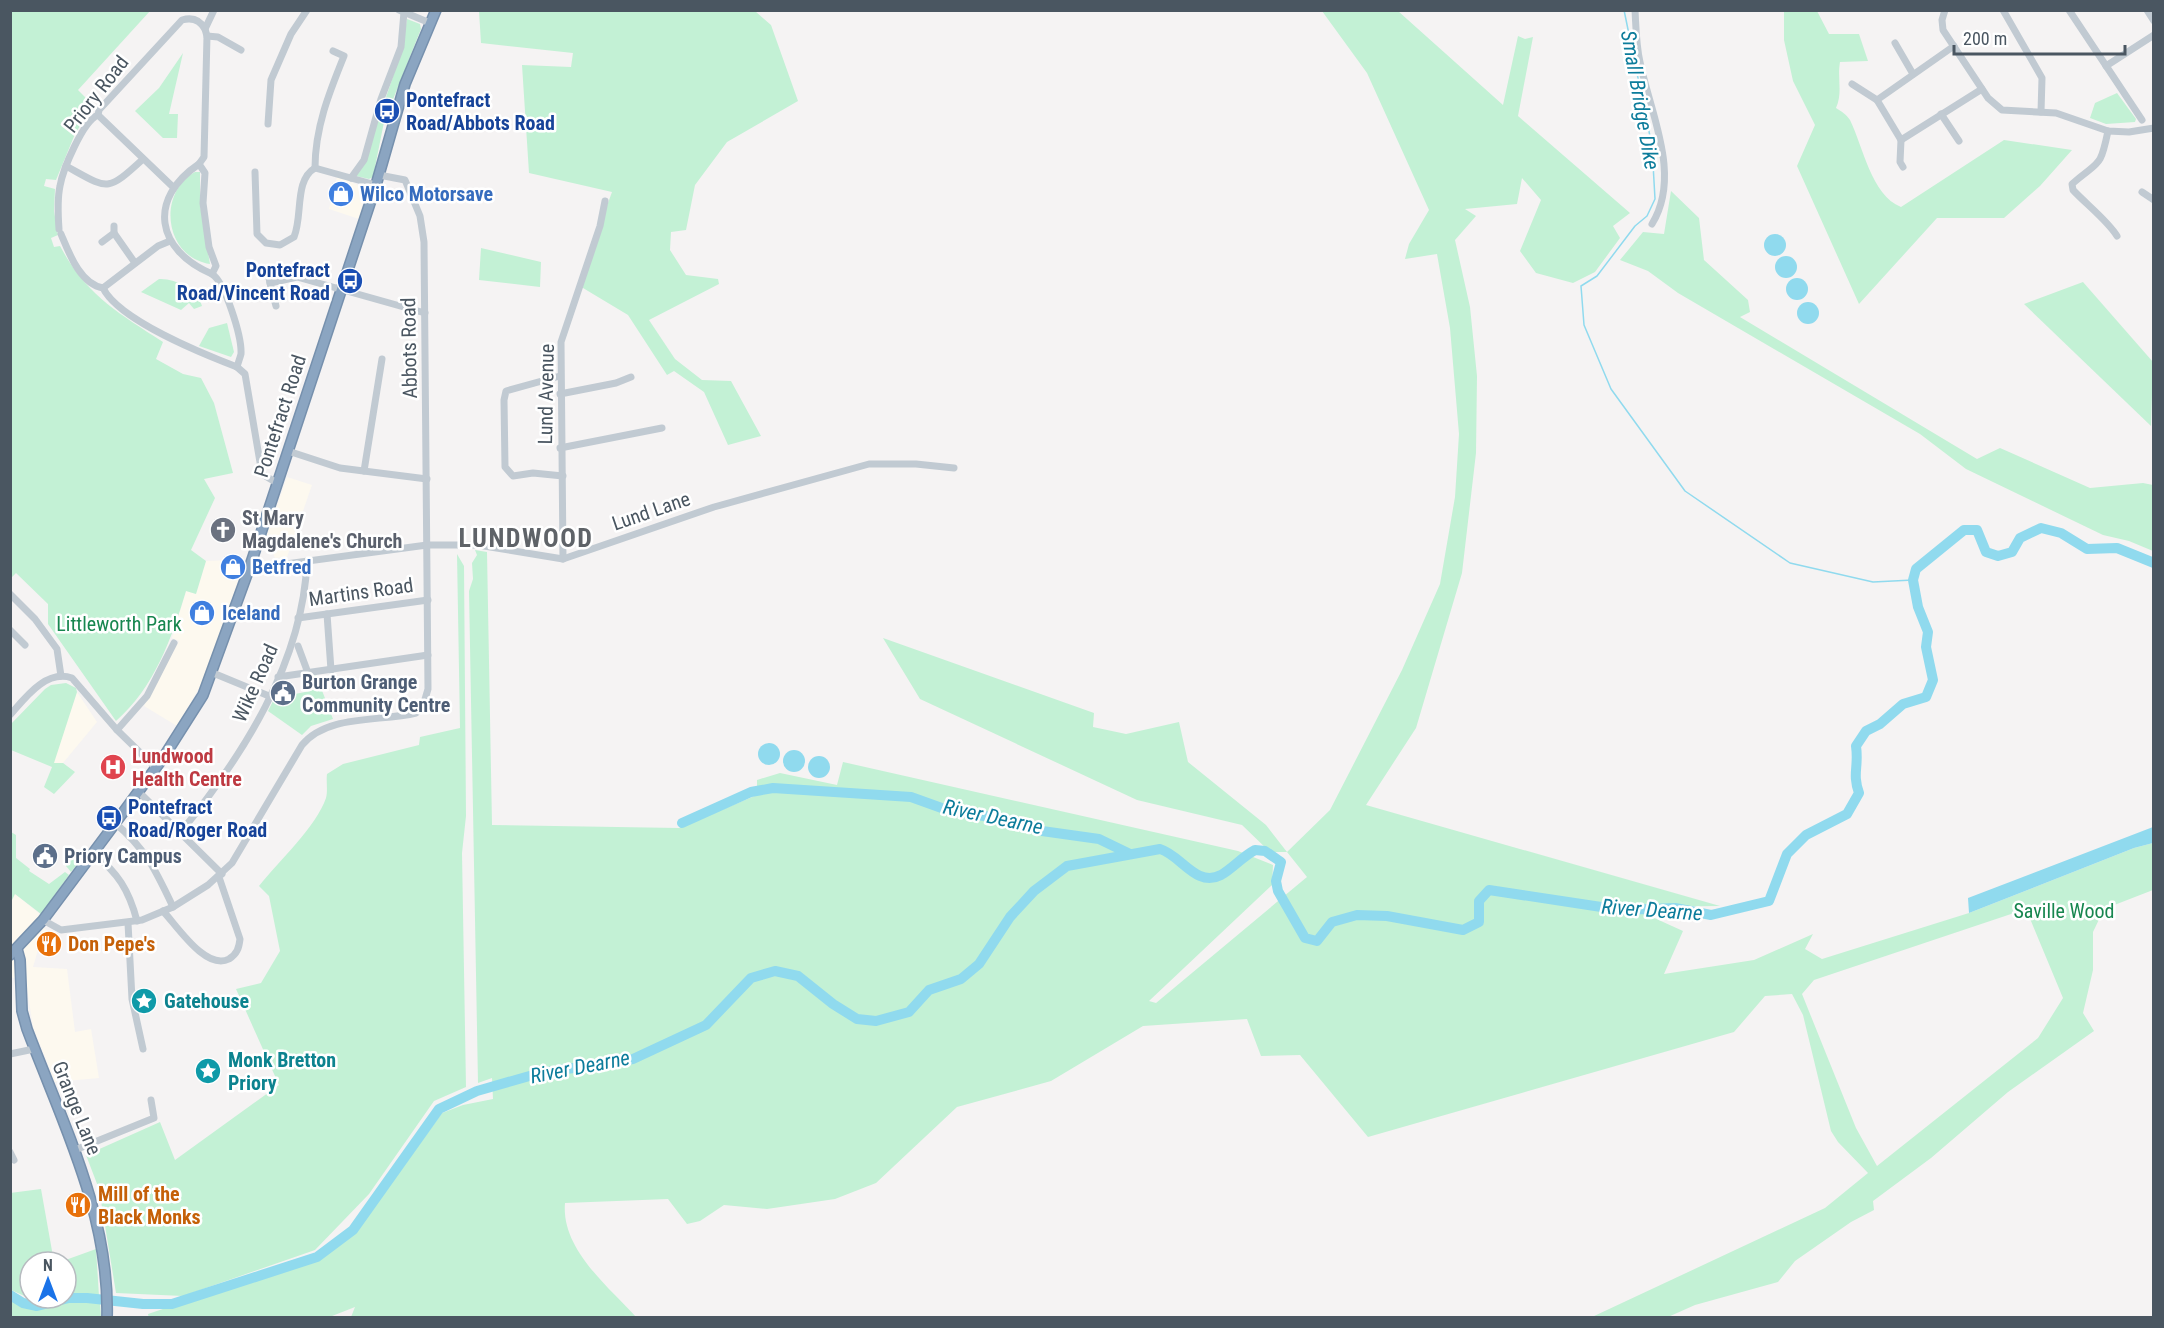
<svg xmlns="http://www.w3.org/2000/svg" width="2164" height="1328" font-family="'Roboto Condensed',sans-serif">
	<rect width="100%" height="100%" fill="#f5f3f3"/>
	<g fill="#fdf9ef">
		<polygon points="337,177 366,188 359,219 329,209"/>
		<polygon points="287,477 312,485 287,557 275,558 266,537"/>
		<polygon points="231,560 243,564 216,651 206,676 177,726 144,706 179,641 172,638 186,591 196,594 206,561"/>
		<polygon points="77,692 97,722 63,763 53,764"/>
		<polygon points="14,893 40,914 36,921 55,937 54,949 38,950 33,967 67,969 75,1032 91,1029 99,1078 55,1082 33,1027 26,982 11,977 10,902"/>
	</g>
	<g fill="#c3f1d5" fill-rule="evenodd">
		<path d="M11 11H150L78 90 93 105 75 134 56 180 46 179 44 186 55 189 54 211 58 235 51 238 54 247 60 246C87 296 117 312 163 342L156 359 183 374 201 378 214 403 233 473 204 479 215 498 191 550 206 561 196 594 186 591C172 638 154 688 116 721L48 624V604L16 573 11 578Z"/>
		<polygon points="479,11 755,11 771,25 798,101 727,142 695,185 686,230 671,232 670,250 686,275 718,279 719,284 649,320 675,359 702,380 731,381 761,436 728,445 704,392 674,371 667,375 628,315 578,285 612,192 529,173 522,65 571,67 573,53 481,43"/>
		<path d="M1322 11H1398L1503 105 1518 36 1525 39 1533 37 1518 116 1630 213 1613 226 1620 238 1595 272 1573 283 1536 273 1520 251 1541 200 1522 178 1517 204 1465 209 1476 216 1455 240 1470 307 1477 376 1476 453 1462 573 1416 728 1366 805 1720 906 1630 907 1683 931 1664 974 1754 960 1813 934 1805 949 1822 959 1969 913 2134 848 2153 843V890L2104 909 2093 932V970L2083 1013 2094 1031 2008 1092 1931 1158 1873 1201 1874 1210 1851 1222 1795 1261 1778 1282 1695 1305 1668 1317H1592L1825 1208 1868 1173 1838 1142 1831 1131 1803 1015 1792 994 1765 996 1734 1032 1368 1137 1300 1055 1261 1056 1247 1019 1143 1026 1051 1081 957 1107 876 1183 835 1199 767 1209 724 1205 700 1221 687 1224 668 1199 565 1203C561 1249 608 1286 636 1317H351L355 1307 327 1318H149L148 1314 317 1257 356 1232 442 1113 463 1105 493 1099 492 1078 478 1083 469 591 473 579 472 563 477 555 475 550 487 552 492 825 679 828 757 795V780L780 773 837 785 843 762 1238 851 1273 865 1272 885 1149 1001 1156 1003 1307 877 1287 852H1270L1242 825 1137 800 920 699 883 638 1094 713 1093 727 1126 734 1179 722 1188 762 1266 825 1287 852 1330 810 1402 670 1440 584 1455 497 1459 434 1450 328 1437 254 1405 259 1409 244 1429 210 1367 73ZM2026 909 2063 998 2038 1038 1877 1166 1856 1128 1802 994 1814 980Z"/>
		<path d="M1784 11H1817L1829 34H1859L1868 61 1840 62C1837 79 1843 92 1836 108 1841 111 1847 115 1850 120 1863 146 1871 195 1901 207L2004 140 2072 150 2040 186 2004 218H1937L1859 304 1797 166 1815 125 1793 81 1784 40Z"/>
		<polygon points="407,19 420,24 421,29 384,122 373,177 369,179 356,176 364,162 402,50"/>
		<polygon points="183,53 169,114 178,114 177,138 163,138 135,111 159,88"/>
		<polygon points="2117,93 2136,119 2135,122 2106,124 2090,118 2095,103"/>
		<path d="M195 172H200V205L210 264C164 257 157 193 195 172Z"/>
		<polygon points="1671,191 1699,218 1704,260 1748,300 1750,312 1740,317 1977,459 2000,448 2090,488 2143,483 2153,485 2153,551 2129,541 2103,535 1966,469 1920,434 1678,293 1648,271 1620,260 1643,232 1664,234"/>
		<polygon points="481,248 541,262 540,287 479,280"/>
		<path d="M159 279C175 278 198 290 202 306L194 309 189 303 181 310 141 292Z"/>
		<polygon points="2083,282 2153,362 2151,426 2024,304"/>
		<polygon points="227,323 234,352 231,357 199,346 209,328"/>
		<path d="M457 554 464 566 466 816 462 853 466 1087 434 1101 369 1194 315 1250 183 1296 116 1293 99 1189 86 1155 160 1122 175 1160 279 1085 236 989 261 983 280 951 269 896 259 886C279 861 316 827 326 798 328 791 326 781 327 774L343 764 419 745 420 737 460 728Z"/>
		<polygon points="316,675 333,719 311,726 302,735 268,711 274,699 282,704 290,695 310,691 309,677"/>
		<polygon points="66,683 76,688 77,692 54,763 63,763 75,772 54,794 44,787 52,767 11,750 11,724 45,689 51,685"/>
		<polygon points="11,832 16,835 16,858 30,869 29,871 49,884 65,872 69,875 41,914 15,894 11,902"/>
		<polygon points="74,852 78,855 79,862 71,872 66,866"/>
		<polygon points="41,1189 54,1262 30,1262 30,1298 56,1298 38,1302 11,1290 10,1193"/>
		<polygon points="96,1249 99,1296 66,1296 66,1262 60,1262"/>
		<path d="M10 1298C45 1319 65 1294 100 1303L101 1317H11Z"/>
	</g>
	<g fill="#90daee">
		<circle cx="1775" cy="245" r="11"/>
		<circle cx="1786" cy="267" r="11"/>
		<circle cx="1797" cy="289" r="11"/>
		<circle cx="1808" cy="313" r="11"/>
		<circle cx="769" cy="754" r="11"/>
		<circle cx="794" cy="761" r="11"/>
		<circle cx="819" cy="767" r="11"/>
		<polygon points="2153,827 2153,843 2134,848 1969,913 1968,898"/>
	</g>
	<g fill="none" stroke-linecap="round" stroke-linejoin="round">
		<polyline stroke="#90daee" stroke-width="1.5" points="1624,10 1652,146 1655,199 1647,216 1635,226 1597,276 1581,286 1584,325 1611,389 1685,491 1790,563 1873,582 1913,580"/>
		<g stroke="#90daee" stroke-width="10">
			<polyline points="682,823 751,792 773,788 911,797 950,811 991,817 1042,831 1099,839 1130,854"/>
			<path d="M10 1295 23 1303 37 1306 69 1298H87L143 1304H172L317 1257 353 1230 439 1109 477 1091 540 1073 633 1059 706 1025 751 978 775 971 798 976 833 1004 857 1019 876 1021 909 1012 929 990 961 979 979 964 1010 917 1034 891 1067 866 1160 849C1181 855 1196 888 1221 875 1233 868 1242 857 1255 850L1265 851 1281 862 1276 881 1278 891 1305 938 1317 941 1332 922 1357 915 1387 916 1463 930 1479 922V901L1489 890 1621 910 1675 908 1711 915 1769 901 1787 854 1806 835 1847 814 1859 793C1852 773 1859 767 1856 746L1866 731 1880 724 1903 704 1926 697 1933 680 1926 647 1928 632 1918 607 1913 580 1916 569 1964 530H1977L1986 552 1998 556 2012 552 2020 538 2041 528 2061 533 2087 549 2117 548 2154 563"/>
		</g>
		<g stroke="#7690ad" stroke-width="12">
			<g id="highway">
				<path d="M17 949 20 960 22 1011 27 1029C62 1122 110 1215 107 1318"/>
				<polyline points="10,955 43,920 108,833 163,758 203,695 249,569 376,185 405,84 436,10"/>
			</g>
		</g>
		<g stroke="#c1cad2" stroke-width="7">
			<path d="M214 10 205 29 207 36 204 157 199 164 205 173 203 203 209 247 216 266 212 274C225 282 242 337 241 354 240 358 238 363 237 367"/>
			<polyline points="399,10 430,23"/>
			<path d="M1635 10C1636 27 1636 45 1640 62 1650 113 1682 175 1652 224"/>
			<polyline points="1945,10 1942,20 1943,30 1988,98 2002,110 2056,113 2108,131 2129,132 2154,128"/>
			<polyline points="2003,10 2042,78 2041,112"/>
			<polyline points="2069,10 2142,120"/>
			<polyline points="2147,10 2154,21"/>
			<polyline points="207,36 218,37 241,50"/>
			<polyline points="1895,43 1913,74"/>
			<polyline points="1954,46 1877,100 1901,140 1982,89"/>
			<polyline points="2106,66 2154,35"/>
			<polyline points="1852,84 1877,100"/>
			<polyline points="1941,114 1959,141"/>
			<polyline points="98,115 173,187"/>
			<polyline points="268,124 271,80 291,34 307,10"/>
			<path d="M2108 131C2100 170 2099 160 2072 184L2073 190C2086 204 2108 221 2117 236"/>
			<polyline points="1901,140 1900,162 1903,167"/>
			<path d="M199 164C147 199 156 250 212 274"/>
			<path d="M66 166C108 189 106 193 142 160"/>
			<path d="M315 168C315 128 329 93 344 56L333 51"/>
			<polyline points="315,168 376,185"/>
			<path d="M255 172 257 234 266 243 280 245 294 237C303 216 294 180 315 168"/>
			<polyline points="351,178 364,160 381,99 401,47 404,12"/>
			<polyline points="2142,192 2154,200"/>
			<path d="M59 229C58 215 57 200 60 186 63 169 83 121 98 115L99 110 182 20C192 17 200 20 205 29"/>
			<polyline points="114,233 135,263"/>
			<path d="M61 234C69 253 80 284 103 288 119 320 203 354 237 367L245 374 262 474 277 483"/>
			<polyline points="102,242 114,233 114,226"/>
			<polyline points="268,273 270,283"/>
			<polyline points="103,288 158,246 170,241"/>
			<polyline points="276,306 270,283 297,277 425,313"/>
			<polyline points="560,376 506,391 504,400 505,467 513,476 533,473 563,476"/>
			<polyline points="560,394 616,383 631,377"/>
			<polyline points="560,448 662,428"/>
			<polyline points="288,451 340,468 427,479"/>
			<polyline points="364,471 382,359"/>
			<polyline points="563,559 561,342 600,226 605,201"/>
			<polyline points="249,569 427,545 478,545 563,559 714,507 869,464 916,464 954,468"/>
			<polyline points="10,594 35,619 57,649 61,676"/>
			<polyline points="327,614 331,670"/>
			<polyline points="298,618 428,600"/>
			<polyline points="10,630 25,645"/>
			<polyline points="298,646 308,673"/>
			<polyline points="213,673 269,696"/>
			<polyline points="278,677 428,655"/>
			<path d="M10 715C25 698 46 669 72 678L117 730 156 768"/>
			<polyline points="117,730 147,696 174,643"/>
			<polyline points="143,796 222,874"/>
			<path d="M115 823C146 849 156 871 173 907"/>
			<path d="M180 833C242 757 303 663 307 561"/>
			<path d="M93 853C118 873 129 890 137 921"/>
			<path d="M163 911C177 926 206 971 229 959 237 954 239 948 240 939L219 877"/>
			<path d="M43 920 61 930 142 920 173 907 208 885 232 863 302 745C327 714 380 722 416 713L423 706 428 689 424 242 420 216 405 180 379 175"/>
			<polyline points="128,923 132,999 143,1049"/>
			<polyline points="10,1054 34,1049"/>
			<polyline points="75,1150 154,1118 151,1100"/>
			<polyline points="10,1152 14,1160"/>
		</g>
		<use href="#highway" stroke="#8ba5c1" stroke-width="9"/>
	</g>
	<defs>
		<g id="bus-disc" transform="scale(1.35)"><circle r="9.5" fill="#1a4fb4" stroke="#fff"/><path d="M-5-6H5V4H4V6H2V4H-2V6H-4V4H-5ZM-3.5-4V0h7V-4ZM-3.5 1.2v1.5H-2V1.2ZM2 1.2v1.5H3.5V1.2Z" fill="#fff"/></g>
		<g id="shop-disc" transform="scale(1.35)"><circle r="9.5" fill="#3f7fe0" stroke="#fff"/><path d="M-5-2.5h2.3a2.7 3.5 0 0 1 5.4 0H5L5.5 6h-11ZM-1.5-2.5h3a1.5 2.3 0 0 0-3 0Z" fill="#fff"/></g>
		<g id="church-disc" transform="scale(1.35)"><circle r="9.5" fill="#6b7280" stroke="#fff"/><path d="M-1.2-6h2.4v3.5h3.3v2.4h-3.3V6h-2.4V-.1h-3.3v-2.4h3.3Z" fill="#fff"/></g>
		<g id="civic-disc" transform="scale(1.35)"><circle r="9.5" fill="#5c6f8a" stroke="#fff"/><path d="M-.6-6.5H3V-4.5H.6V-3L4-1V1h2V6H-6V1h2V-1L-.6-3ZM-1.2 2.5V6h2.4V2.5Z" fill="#fff"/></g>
		<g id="hospital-disc" transform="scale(1.35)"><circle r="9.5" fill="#e0444e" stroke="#fff"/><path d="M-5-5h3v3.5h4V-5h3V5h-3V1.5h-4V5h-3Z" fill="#fff"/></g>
		<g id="restaurant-disc" transform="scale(1.35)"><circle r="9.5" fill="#e8710a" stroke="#fff"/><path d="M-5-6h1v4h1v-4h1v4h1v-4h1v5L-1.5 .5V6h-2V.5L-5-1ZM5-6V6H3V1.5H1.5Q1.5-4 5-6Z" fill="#fff"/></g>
		<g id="sight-disc" transform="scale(1.35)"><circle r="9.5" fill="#0f9aa8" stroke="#fff"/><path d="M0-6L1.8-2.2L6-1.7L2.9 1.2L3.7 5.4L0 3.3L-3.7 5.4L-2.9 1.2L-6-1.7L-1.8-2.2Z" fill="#fff"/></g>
	</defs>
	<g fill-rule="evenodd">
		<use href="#bus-disc" x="387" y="111"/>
		<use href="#shop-disc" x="341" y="194"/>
		<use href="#bus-disc" x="350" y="281"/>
		<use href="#church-disc" x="223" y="530"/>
		<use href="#shop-disc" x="233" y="567"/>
		<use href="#shop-disc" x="202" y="613"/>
		<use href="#civic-disc" x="283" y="693"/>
		<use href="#hospital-disc" x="113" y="767"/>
		<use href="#bus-disc" x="109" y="818"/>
		<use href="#civic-disc" x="45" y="856"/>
		<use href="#restaurant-disc" x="49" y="944"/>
		<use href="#sight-disc" x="144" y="1001"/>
		<use href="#sight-disc" x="208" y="1071"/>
		<use href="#restaurant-disc" x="78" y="1205"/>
	</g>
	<g text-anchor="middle" stroke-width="5" stroke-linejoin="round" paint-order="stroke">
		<g font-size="20" fill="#4a5661" stroke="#fff">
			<text transform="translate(96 94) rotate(-52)" y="7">Priory Road</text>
			<text transform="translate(409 348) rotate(-91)" y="7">Abbots Road</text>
			<text transform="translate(546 394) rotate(-89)" y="7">Lund Avenue</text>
			<text transform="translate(280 416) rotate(-72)" y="7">Pontefract Road</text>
			<text transform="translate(651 511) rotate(-19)" y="7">Lund Lane</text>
			<text transform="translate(361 592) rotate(-8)" y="7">Martins Road</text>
			<text transform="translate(255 683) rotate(-66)" y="7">Wike Road</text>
			<text transform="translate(77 1108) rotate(68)" y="7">Grange Lane</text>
		</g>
		<g font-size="20" font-weight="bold" fill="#164399" stroke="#fff" text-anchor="start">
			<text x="406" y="107">Pontefract<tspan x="406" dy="23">Road/Abbots Road</tspan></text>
			<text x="330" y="277" text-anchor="end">Pontefract<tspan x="330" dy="23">Road/Vincent Road</tspan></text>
			<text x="128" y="814">Pontefract<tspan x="128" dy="23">Road/Roger Road</tspan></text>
		</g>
		<g font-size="20" font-weight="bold" fill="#366cbe" stroke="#fff" text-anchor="start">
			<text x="360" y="201">Wilco Motorsave</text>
			<text x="252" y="574">Betfred</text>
			<text x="222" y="620">Iceland</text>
		</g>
		<g font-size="20" font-weight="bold" fill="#5b616d" stroke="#fff" text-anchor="start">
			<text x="242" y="525">St Mary<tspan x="242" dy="23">Magdalene's Church</tspan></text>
		</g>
		<g font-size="20" fill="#17864f" stroke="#fff">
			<text x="119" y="631">Littleworth Park</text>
			<text x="2064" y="918">Saville Wood</text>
		</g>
		<g font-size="20" font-weight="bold" fill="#4e5e75" stroke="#fff" text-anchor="start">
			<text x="302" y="689">Burton Grange<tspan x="302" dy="23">Community Centre</tspan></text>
			<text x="64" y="863">Priory Campus</text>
		</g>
		<g font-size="20" font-weight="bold" fill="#be3a42" stroke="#fff" text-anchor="start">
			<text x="132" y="763">Lundwood<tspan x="132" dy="23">Health Centre</tspan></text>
		</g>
		<g font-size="20" font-weight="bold" fill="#c56008" stroke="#fff" text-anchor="start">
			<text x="68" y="951">Don Pepe's</text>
			<text x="98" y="1201">Mill of the<tspan x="98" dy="23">Black Monks</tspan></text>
		</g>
		<g font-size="20" font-weight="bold" fill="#0d838f" stroke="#fff" text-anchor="start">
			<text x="164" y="1008">Gatehouse</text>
			<text x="228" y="1067">Monk Bretton<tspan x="228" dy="23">Priory</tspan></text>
		</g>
		<g font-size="21" font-style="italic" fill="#0c7c9b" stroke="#fff">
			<text transform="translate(1640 100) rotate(80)" y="7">Small Bridge Dike</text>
			<text transform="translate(993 817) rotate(12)" y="7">River Dearne</text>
			<text transform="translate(1652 910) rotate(4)" y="7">River Dearne</text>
			<text transform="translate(580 1067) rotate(-11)" y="7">River Dearne</text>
		</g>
		<g font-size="26" font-weight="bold" letter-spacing="1.5" fill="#5f6368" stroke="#fff">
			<text x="526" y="547">LUNDWOOD</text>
		</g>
	</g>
	<rect width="2164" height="1328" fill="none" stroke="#4a5661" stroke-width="24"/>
	<g transform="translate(48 1280)"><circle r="28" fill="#ffffff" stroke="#b7bbc0" stroke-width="1.5"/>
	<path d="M0-4.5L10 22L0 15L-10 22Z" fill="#1a73e8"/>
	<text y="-9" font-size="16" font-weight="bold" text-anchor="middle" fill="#4a5661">N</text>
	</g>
	<path d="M1954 45v9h171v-9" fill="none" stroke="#4a5661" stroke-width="3"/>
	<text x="1963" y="45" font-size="18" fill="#4a5661" stroke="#ffffff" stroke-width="4.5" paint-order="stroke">200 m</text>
</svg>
